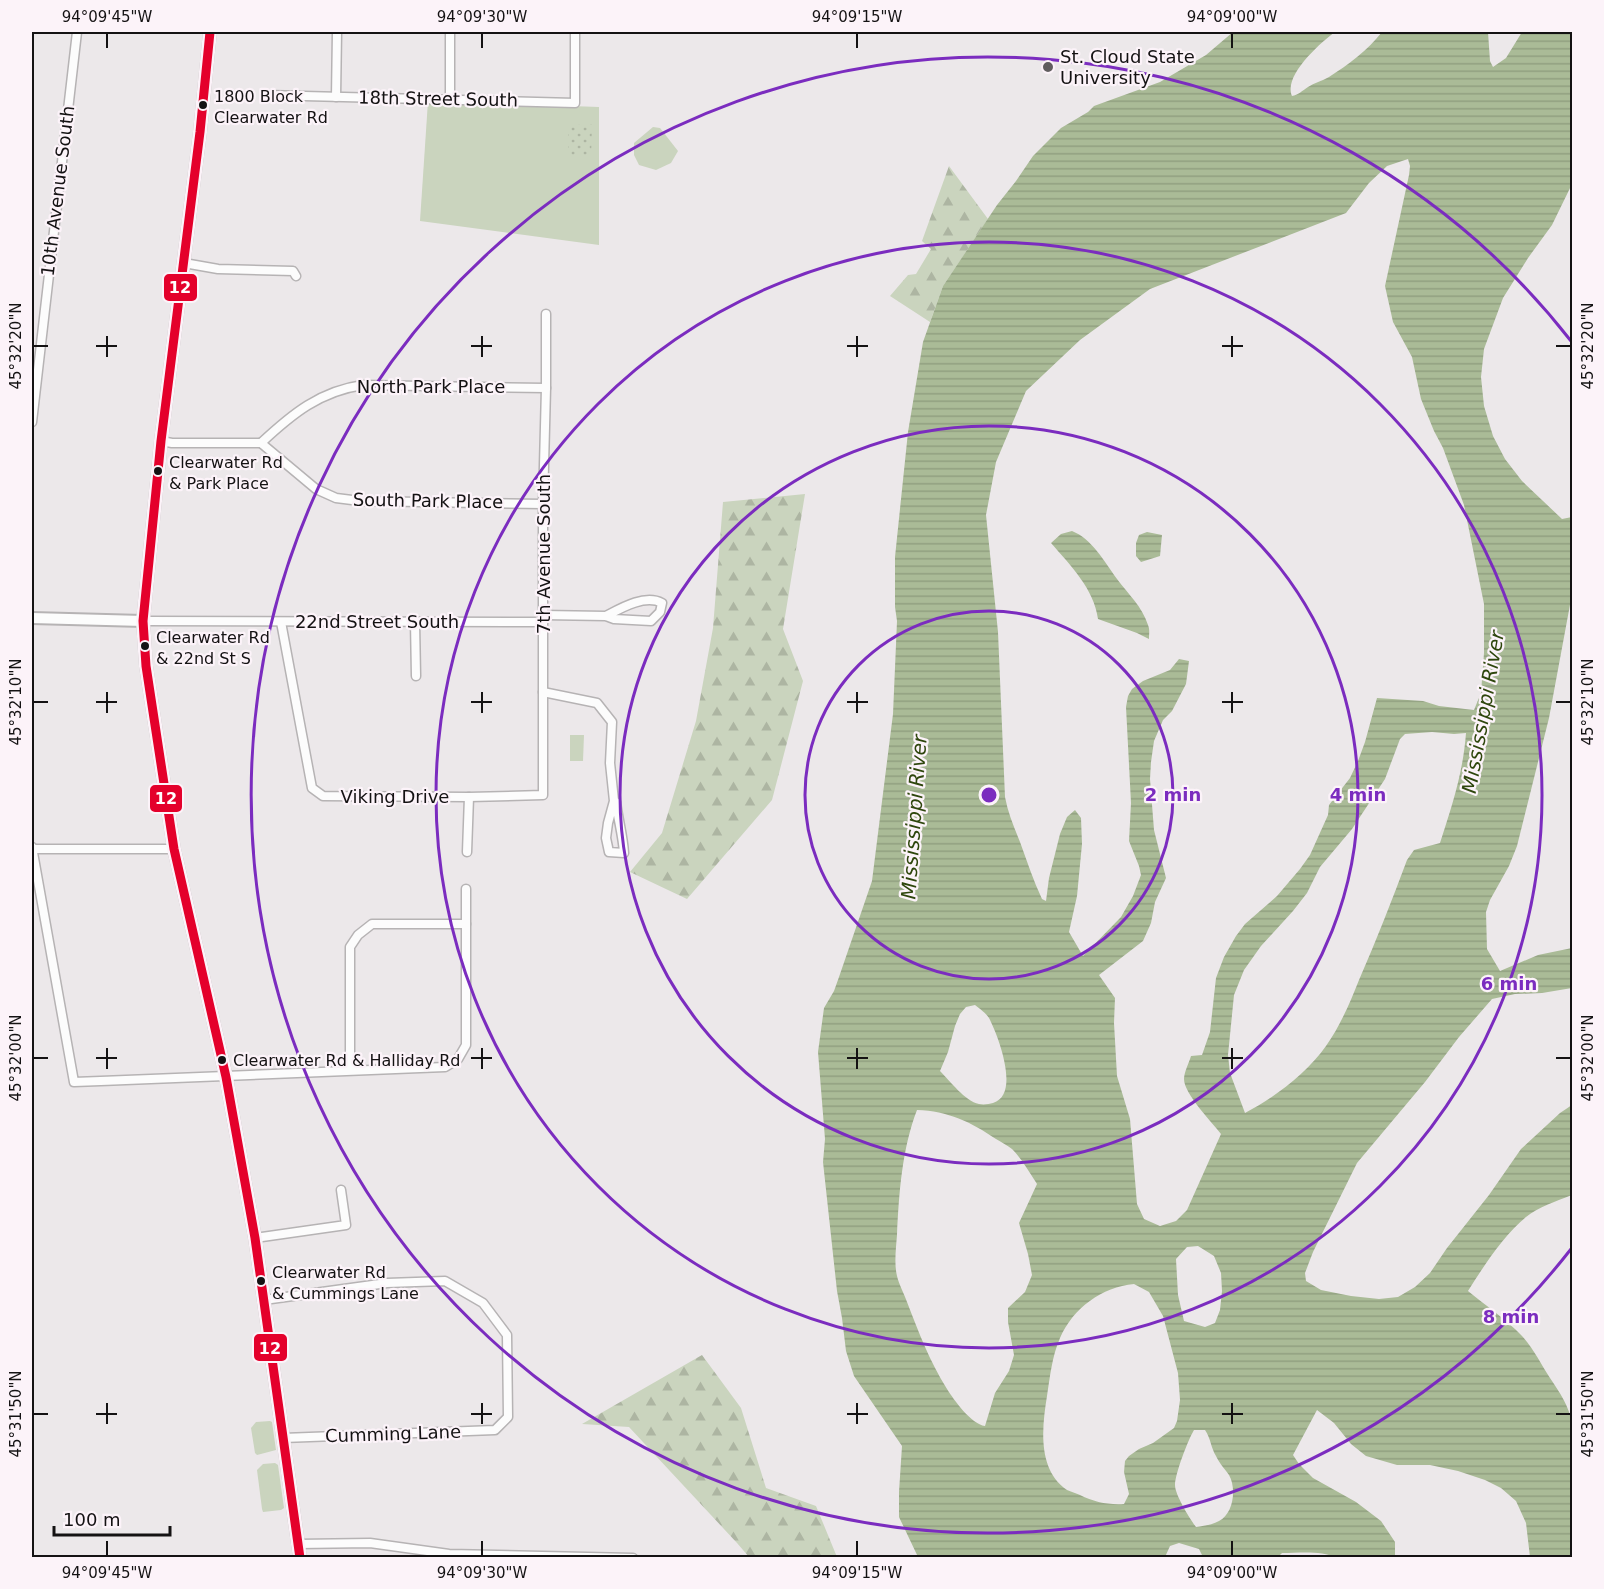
<svg xmlns="http://www.w3.org/2000/svg" width="1604" height="1589" font-family="'DejaVu Sans',sans-serif">
	<defs>
		<pattern id="forest-firs" width="22" height="20" patternUnits="userSpaceOnUse" patternTransform="scale(1.5)"><rect width="22" height="20" fill="#cad4be"/><path d="M5 1l3.5 6h-7zM16 11l3.5 6h-7z" fill="#adb5a2"/></pattern>
		<pattern id="garden-dots" width="8" height="8" patternUnits="userSpaceOnUse" patternTransform="scale(1.5)"><rect width="8" height="8" fill="#cad4be"/><path d="M2 2h.1M6 6h.1" fill="none" stroke="#adb5a2" stroke-width="1.8" stroke-linecap="round"/></pattern>
		<pattern id="water-rules" width="6" height="5" patternUnits="userSpaceOnUse" patternTransform="scale(1.5)"><rect width="6" height="5" fill="#aabb97"/><path d="M0 2.5h6" fill="none" stroke="#91a081"/></pattern>
	</defs>
	<rect width="100%" height="100%" fill="#ece8ea"/>
	<g fill="#cad4be">
		<polygon points="428,101 599,107 599,245 420,221"/>
		<polygon points="653,127 660,128 678,151 671,163 656,170 639,165 634,155 634,143"/>
		<polygon points="570,735 584,735 583,761 570,761"/>
		<polygon points="270,1421 272,1422 276,1450 257,1455 255,1453 251,1428 256,1422"/>
		<polygon points="275,1463 278,1465 284,1508 281,1510 263,1512 262,1509 257,1470 263,1464"/>
	</g>
	<g fill="url(#forest-firs)">
		<polygon points="949,166 988,219 943,286 930,322 890,296 908,275 916,274 931,249 922,241"/>
		<polygon points="805,494 783,629 803,681 772,800 687,899 630,872 662,833 696,721 713,628 723,502"/>
		<polygon points="702,1355 741,1408 766,1488 816,1506 837,1557 749,1557 737,1543 629,1427 582,1424"/>
	</g>
	<polygon fill="url(#garden-dots)" points="592,124 591,156 568,155 568,125"/>
	<g fill="url(#water-rules)" fill-rule="evenodd">
		<path d="M1233 32H1335C1320 43 1283 76 1292 96 1298 95 1302 91 1308 87 1314 83 1322 81 1329 77 1348 65 1368 50 1382 32H1488L1490 61 1493 67 1506 58 1522 32H1572V184L1552 225 1528 258 1503 298 1484 349 1481 377 1484 406 1493 436 1505 459 1522 481 1562 519 1572 517V594L1549 718 1517 846 1509 866 1490 900 1486 912 1487 949 1500 971 1538 955 1572 948V988L1542 993 1515 994 1492 999 1459 1037 1425 1082 1357 1163 1313 1252 1305 1273 1306 1281 1321 1290 1351 1296 1379 1299 1398 1297 1415 1287 1430 1273 1447 1248 1489 1195 1521 1149 1560 1113 1572 1105V1195C1557 1201 1538 1207 1526 1217 1504 1235 1483 1267 1468 1291 1486 1306 1506 1319 1522 1336 1533 1348 1541 1364 1550 1378 1560 1393 1569 1406 1572 1423V1557H1530L1526 1523 1516 1501 1501 1488 1485 1480 1458 1471 1430 1465H1397L1366 1456 1351 1444 1334 1423 1317 1410 1293 1455 1299 1464 1313 1478 1356 1502 1381 1521 1395 1542V1557L1337 1558C1321 1550 1299 1553 1282 1553L1278 1557H1203L1199 1549 1179 1543 1170 1546 1165 1557H918L899 1517V1492L902 1446 854 1376 846 1351 842 1318 837 1291 823 1162 825 1139 818 1052 824 1008 834 991 839 977 872 881 893 714 897 621 895 607V557L908 432 923 342 943 286 997 205 1016 181 1033 156 1061 128 1088 112 1094 106 1160 82 1206 55ZM1408 159 1410 166 1409 175 1385 286 1393 322 1412 357 1421 399 1434 431 1443 448 1464 505 1484 604V653L1481 693 1474 710 1439 706 1423 701 1377 698 1365 742 1358 761 1350 778 1329 805 1328 815 1310 855 1300 869 1277 896 1245 924 1236 936 1224 957 1216 978 1210 1032 1202 1055 1191 1056C1189 1063 1184 1072 1184 1079 1184 1094 1212 1122 1221 1134L1187 1210 1176 1221 1160 1226 1144 1219 1137 1204 1130 1119 1117 1076 1114 1023 1115 998 1099 975 1143 941 1151 923 1155 902 1166 878 1154 830 1150 779 1151 762 1154 741 1163 720 1172 711 1186 684 1189 661 1179 659 1170 670 1143 681 1132 689 1128 696 1126 707 1131 803 1129 841 1139 866 1141 875 1133 896 1121 917 1083 956 1069 932 1077 896 1082 844 1081 818 1075 810 1067 817 1060 834 1049 878 1046 901 1042 899C1033 880 1027 861 1020 842 1014 827 1008 813 1005 797L998 632 986 515 996 462 1026 391 1080 340 1150 289 1346 213 1369 183 1387 166ZM1432 732 1454 734 1466 733C1463 773 1452 806 1440 843L1414 850 1407 860C1392 900 1376 941 1359 980 1350 1003 1340 1026 1326 1046 1307 1073 1274 1098 1245 1113L1230 1073 1228 1055 1234 995 1244 970 1261 946 1293 911 1307 893 1320 867 1352 829 1385 779 1400 739 1405 734ZM975 1005C980 1009 986 1013 989 1018 998 1035 1021 1095 993 1103 989 1104 984 1105 979 1104 965 1101 950 1081 940 1071L948 1052 955 1026 960 1014 966 1007ZM917 1110C948 1111 971 1122 996 1139 1001 1142 1007 1145 1012 1149 1022 1159 1029 1172 1037 1184L1019 1223 1028 1254 1032 1275 1025 1292 1008 1308V1322L1014 1355 1009 1371 995 1393 985 1426C971 1424 954 1400 947 1389 929 1360 919 1333 907 1302 904 1293 899 1285 897 1276 894 1264 896 1248 897 1235 899 1193 902 1149 917 1110ZM1198 1246 1214 1256 1221 1273 1222 1291 1220 1310 1215 1323 1205 1327 1184 1321 1178 1295 1176 1259 1187 1247ZM1134 1284 1149 1292 1163 1316 1178 1373 1180 1400 1177 1421 1174 1428 1153 1443 1139 1449 1129 1456 1125 1461 1124 1472 1129 1494 1124 1504C1108 1505 1094 1502 1080 1495 1076 1493 1071 1492 1067 1490 1037 1469 1042 1427 1047 1396 1050 1377 1052 1356 1060 1338 1073 1308 1102 1287 1134 1284ZM1194 1430H1205C1211 1439 1211 1448 1216 1456 1219 1463 1225 1469 1229 1475 1237 1489 1233 1514 1219 1521 1212 1525 1203 1526 1196 1527 1190 1519 1175 1495 1175 1485 1175 1474 1188 1440 1194 1430Z"/>
		<path d="M1072 531C1092 539 1104 561 1117 579 1128 594 1142 606 1148 625 1150 630 1149 634 1149 639L1137 633 1098 619C1094 589 1071 566 1051 543L1061 534Z"/>
		<polygon points="1147,532 1162,535 1160,556 1141,562 1136,556 1136,543 1139,535"/>
	</g>
	<g fill="none" stroke-linecap="round" stroke-linejoin="round">
		<g stroke="#b6b3b4" stroke-width="11">
			<g id="minor">
				<polyline points="450,32 450,100"/>
				<polyline points="265,95 575,103 575,32"/>
				<polyline points="336,97 337,32"/>
				<polyline points="184,263 218,269 293,271 296,276"/>
				<polyline points="32,422 77,32"/>
				<polyline points="161,441 172,443 261,443"/>
				<path d="M261 443C292 414 320 391 363 385L546 388"/>
				<polyline points="261,443 316,489 336,498 360,501 543,504"/>
				<path d="M543 615 606 616 614 619 651 621 660 612 662 603C645 594 621 608 606 616"/>
				<polyline points="143,621 543,622"/>
				<polyline points="281,622 312,788 323,796 469,797 543,795 543,504 546,388 546,314"/>
				<polyline points="415,622 416,676"/>
				<path d="M543 692 597 703 612 722 610 763 614 801 608 823 606 838 609 852 624 853C623 836 618 819 616 802L614 801"/>
				<path d="M32 847 74 1082C198 1078 322 1071 445 1067L458 1059 466 1045V889"/>
				<polyline points="32,849 174,849"/>
				<polyline points="467,852 469,797"/>
				<polyline points="350,1070 350,947 358,935 372,924 466,924"/>
				<polyline points="255,1238 346,1225 341,1190"/>
				<polyline points="264,1300 387,1283 445,1281 483,1303 507,1335 508,1417 495,1430 283,1438"/>
				<polyline points="298,1544 370,1543 449,1554 633,1558"/>
			</g>
		</g>
		<g stroke="#b6b3b4" stroke-width="14">
			<g id="tertiary">
				<polyline points="210,32 200,132 161,441 143,621 146,666 174,849 226,1077 255,1238 300,1558"/>
				<polyline points="32,618 143,621"/>
			</g>
		</g>
		<use href="#minor" stroke="#fcfcfc" stroke-width="8"/>
		<use href="#tertiary" stroke="#fcfcfc" stroke-width="10"/>
		<g stroke="#fcf3f9" stroke-width="14">
			<polyline id="bus-1" points="210,32 200,132 161,441 143,621 146,666 174,849 226,1077 255,1238 300,1558"/>
		</g>
		<use href="#bus-1" stroke="#e4002b" stroke-width="9"/>
	</g>
	<path fill="none" stroke="#141213" stroke-width="2" d="M107 33V48M482 33V48M857 33V48M1232 33V48M107 336V357M482 336V357M857 336V357M1232 336V357M33 346H48M96 346H117M471 346H492M847 346H868M1222 346H1243M1556 346H1571M107 692V713M482 692V713M857 692V713M1232 692V713M33 702H48M96 702H117M471 702H492M847 702H868M1222 702H1243M1556 702H1571M107 1048V1069M482 1048V1069M857 1048V1069M1232 1048V1069M33 1058H48M96 1058H117M471 1058H492M847 1058H868M1222 1058H1243M1556 1058H1571M107 1403V1424M482 1403V1424M857 1403V1424M1232 1403V1424M33 1414H48M96 1414H117M471 1414H492M847 1414H868M1222 1414H1243M1556 1414H1571M107 1541V1556M482 1541V1556M857 1541V1556M1232 1541V1556"/>
	<g fill="none" stroke="#7b2cbf" stroke-width="3">
		<circle cx="989" cy="795" r="184"/>
		<circle cx="989" cy="795" r="369"/>
		<circle cx="989" cy="795" r="553"/>
		<path d="M1571 1249A738 738 0 1 1 1571 341"/>
	</g>
	<circle fill="#605d5e" stroke="#fcf3f9" stroke-width="2" cx="1048" cy="67" r="6"/>
	<g fill="#141213" stroke="#fcf3f9" stroke-width="2">
		<circle cx="203" cy="105" r="5"/>
		<circle cx="158" cy="471" r="5"/>
		<circle cx="145" cy="646" r="5"/>
		<circle cx="222" cy="1060" r="5"/>
		<circle cx="261" cy="1281" r="5"/>
	</g>
	<g text-anchor="middle" stroke-width="4.5" stroke-linejoin="round" paint-order="stroke">
		<g font-size="16" fill="#141213" stroke="#fcf3f9" text-anchor="start">
			<text x="214" y="102">1800 Block<tspan x="214" dy="21">Clearwater Rd</tspan></text>
			<text x="169" y="468">Clearwater Rd<tspan x="169" dy="21">&amp; Park Place</tspan></text>
			<text x="156" y="643">Clearwater Rd<tspan x="156" dy="21">&amp; 22nd St S</tspan></text>
			<text x="233" y="1066">Clearwater Rd &amp; Halliday Rd</text>
			<text x="272" y="1278">Clearwater Rd<tspan x="272" dy="21">&amp; Cummings Lane</tspan></text>
		</g>
		<g font-size="18" fill="#141213" stroke="#fcf3f9" text-anchor="start">
			<text x="1060" y="63">St. Cloud State<tspan x="1060" dy="21">University</tspan></text>
		</g>
		<g font-size="18" fill="#141213" stroke="#fcf3f9">
			<text transform="translate(438 99) rotate(1)" y="6">18th Street South</text>
			<text transform="translate(58 191) rotate(-83)" y="6">10th Avenue South</text>
			<text x="431" y="393">North Park Place</text>
			<text transform="translate(428 501) rotate(1)" y="6">South Park Place</text>
			<text transform="translate(544 554) rotate(-90)" y="6">7th Avenue South</text>
			<text x="377" y="628">22nd Street South</text>
			<text x="395" y="803">Viking Drive</text>
			<text transform="translate(393 1434) rotate(-2)" y="6">Cumming Lane</text>
		</g>
		<g font-size="20" font-style="italic" fill="#2e460c" stroke="#fcf3f9">
			<text transform="translate(1483 712) rotate(-80)" y="7">Mississippi River</text>
			<text transform="translate(914 817) rotate(-86)" y="7">Mississippi River</text>
		</g>
	</g>
	<circle cx="989" cy="795" r="9" fill="#7b2cbf" stroke="#fcf3f9" stroke-width="3"/>
	<g font-size="18" text-anchor="middle" font-weight="bold" fill="#7b2cbf" stroke="#fcf3f9" stroke-width="4.5" stroke-linejoin="round" paint-order="stroke">
		<text x="1173" y="801">2 min</text>
		<text x="1358" y="801">4 min</text>
		<text x="1509" y="990">6 min</text>
		<text x="1511" y="1323">8 min</text>
	</g>
	<g stroke="#fcf3f9" stroke-width="2">
		<rect x="163" y="273" width="35" height="29" rx="6" fill="#e4002b"/>
		<rect x="149" y="784" width="34" height="29" rx="6" fill="#e4002b"/>
		<rect x="253" y="1333" width="35" height="29" rx="6" fill="#e4002b"/>
	</g>
	<g font-size="16" text-anchor="middle" font-weight="bold" fill="#fff">
		<text x="180" y="293">12</text>
		<text x="166" y="804">12</text>
		<text x="270" y="1354">12</text>
	</g>
	<rect width="1604" height="1589" fill="none" stroke="#fcf3f9" stroke-width="66"/>
	<path d="M54 1526v9h116v-9" fill="none" stroke="#141213" stroke-width="3"/>
	<text x="63" y="1526" font-size="18" fill="#141213" stroke="#fcf3f9" stroke-width="4.5" paint-order="stroke">100 m</text>
	<rect x="33" y="33" width="1538" height="1523" fill="none" stroke="#141213" stroke-width="2"/>
	<g font-size="15" text-anchor="middle" fill="#141213">
		<text x="107" y="22">94°09'45"W</text>
		<text x="482" y="22">94°09'30"W</text>
		<text x="857" y="22">94°09'15"W</text>
		<text x="1232" y="22">94°09'00"W</text>
		<text transform="translate(16 346) rotate(-90)" y="5">45°32'20"N</text>
		<text transform="translate(1588 346) rotate(-90)" y="5">45°32'20"N</text>
		<text transform="translate(16 702) rotate(-90)" y="5">45°32'10"N</text>
		<text transform="translate(1588 702) rotate(-90)" y="5">45°32'10"N</text>
		<text transform="translate(16 1058) rotate(-90)" y="5">45°32'00"N</text>
		<text transform="translate(1588 1058) rotate(-90)" y="5">45°32'00"N</text>
		<text transform="translate(16 1414) rotate(-90)" y="5">45°31'50"N</text>
		<text transform="translate(1588 1414) rotate(-90)" y="5">45°31'50"N</text>
		<text x="107" y="1578">94°09'45"W</text>
		<text x="482" y="1578">94°09'30"W</text>
		<text x="857" y="1578">94°09'15"W</text>
		<text x="1232" y="1578">94°09'00"W</text>
	</g>
</svg>
